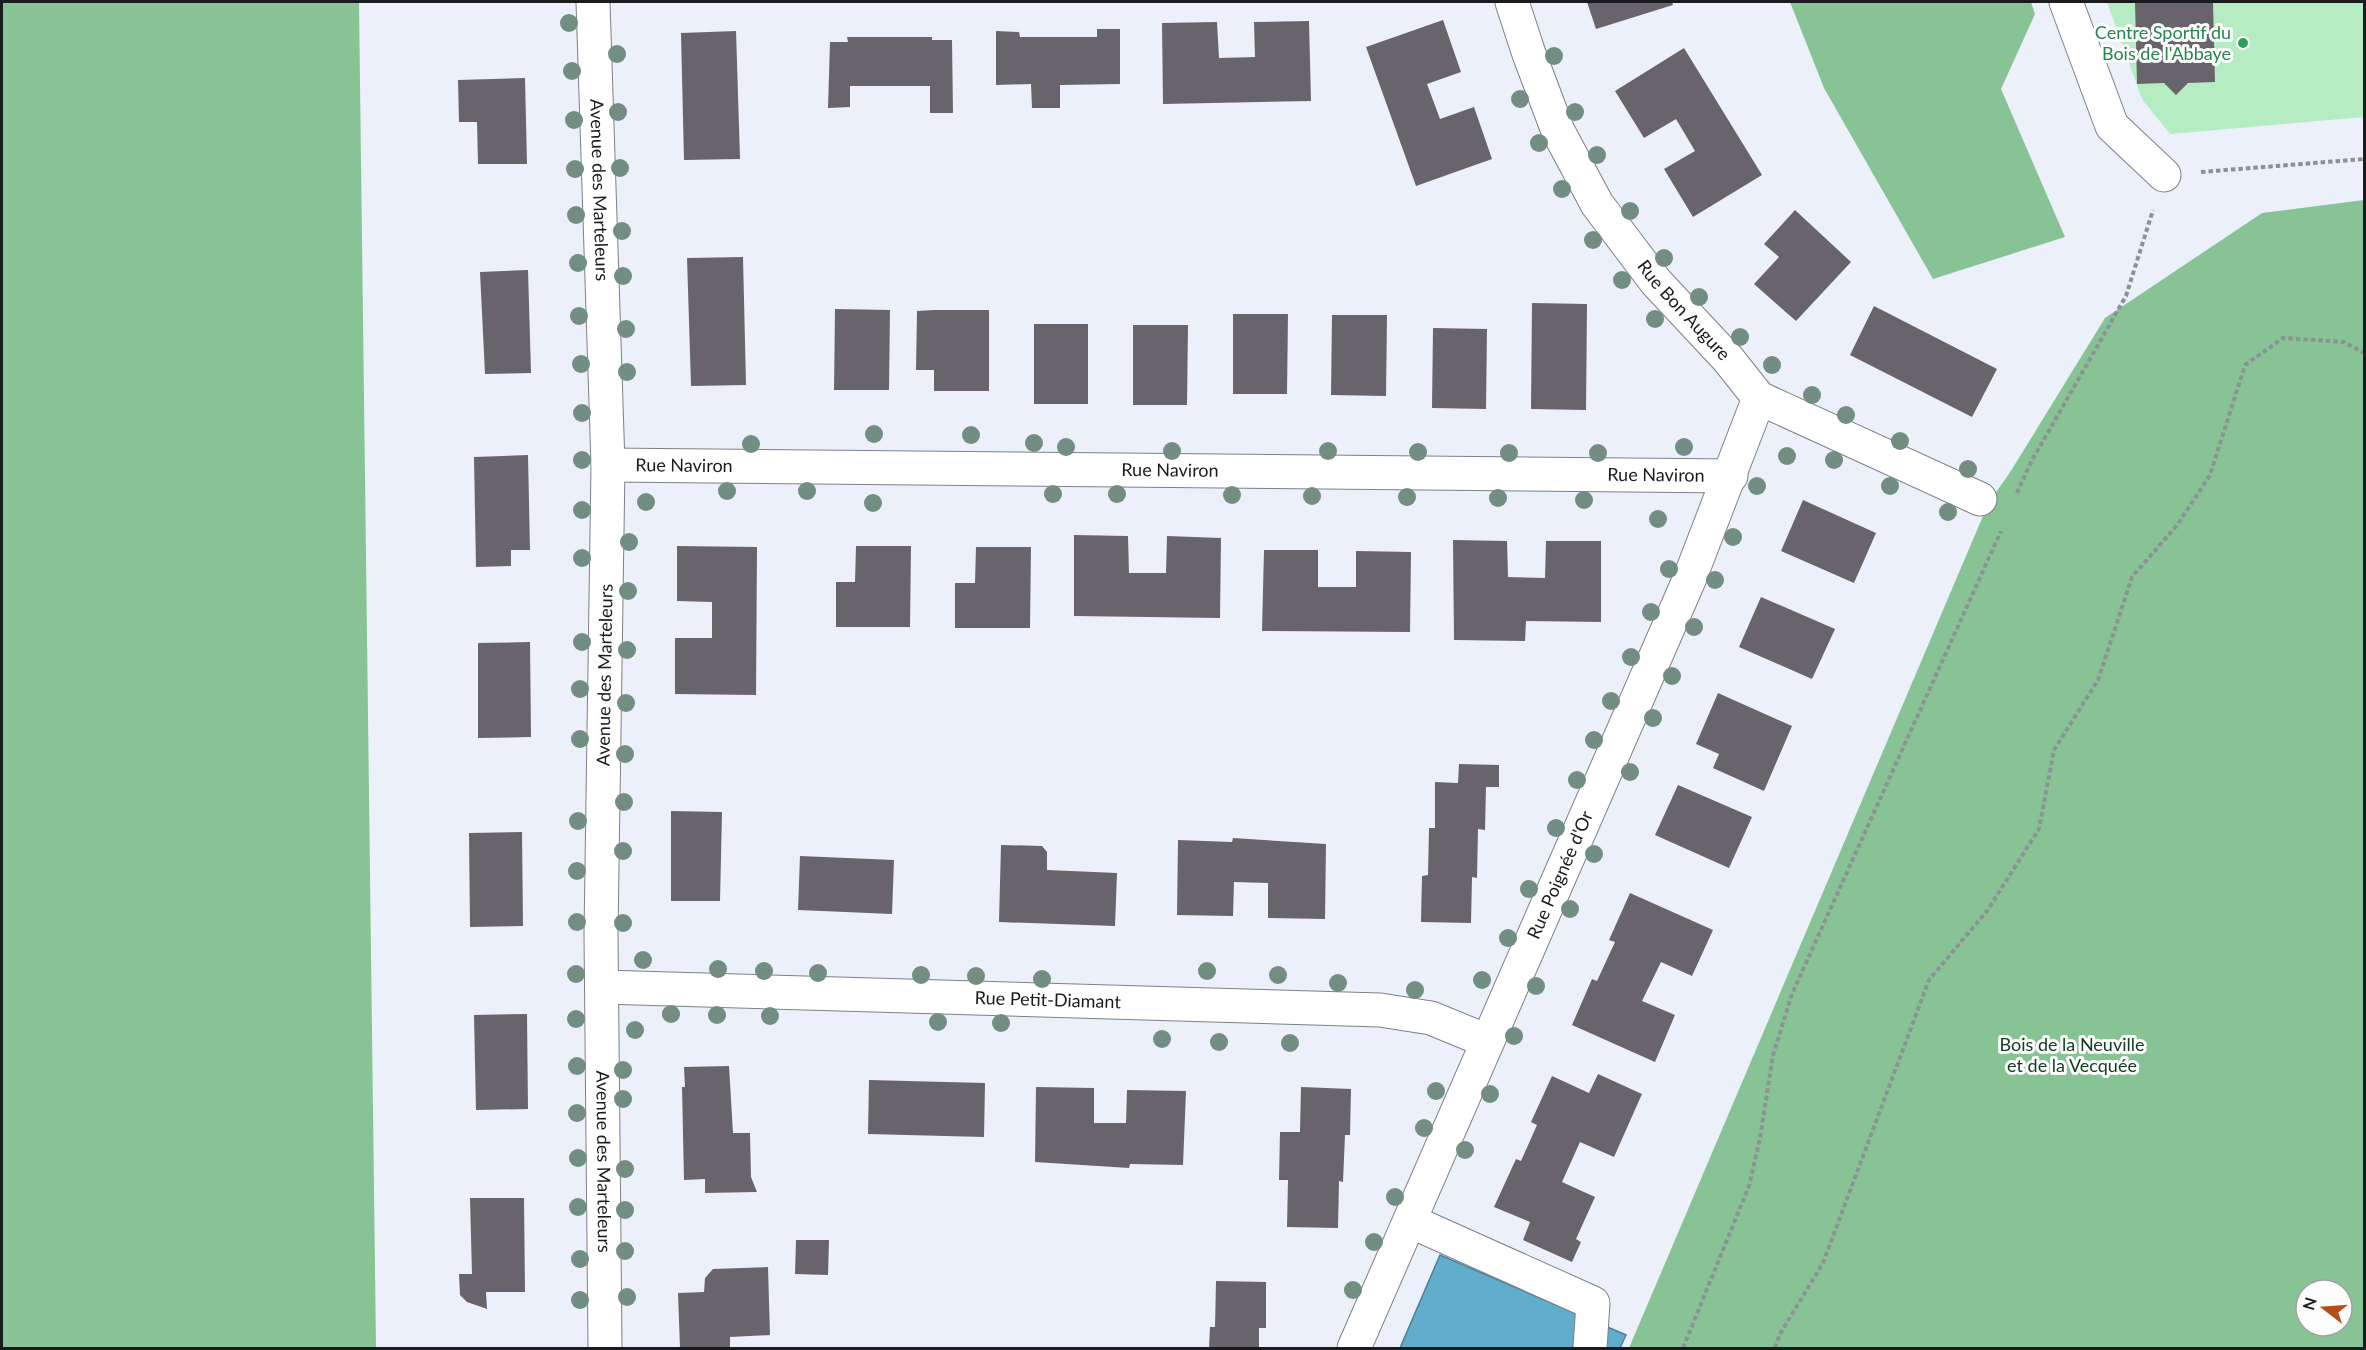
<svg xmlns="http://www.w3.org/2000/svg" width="2366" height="1350" font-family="Lato,sans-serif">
	<rect width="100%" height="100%" fill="#ecf0fa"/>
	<polygon fill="#b5ecc1" points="2107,2 2364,2 2364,117 2170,134 2142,99"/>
	<g fill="#88c396" fill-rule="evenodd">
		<polygon points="2,2 359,2 376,1348 2,1348"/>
		<polygon points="1790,2 2031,2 2035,14 2001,89 2065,237 1933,279 1824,88"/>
		<path d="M2364 200V1348H1629L1989 502 2009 474 2105 318 2262 213ZM2306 1290H2342V1326H2306Z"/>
	</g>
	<polygon fill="#60adcc" stroke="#4b8198" stroke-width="1.5" points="1440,1255 1626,1335 1620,1348 1400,1348"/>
	<g fill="#69646b">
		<polygon points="1587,2 1672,2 1673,5 1596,29"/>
		<polygon points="2135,2 2213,2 2215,82 2188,83 2176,95 2164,83 2137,84"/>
		<polygon points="1443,20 1461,72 1427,84 1440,119 1474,107 1492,159 1416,186 1366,47"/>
		<polygon points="1309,21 1311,101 1163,104 1162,23 1217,22 1219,58 1255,57 1254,22"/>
		<polygon points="1097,29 1120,29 1120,84 1060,85 1060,108 1032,108 1031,84 996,85 996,31 1019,32 1020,37 1097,37"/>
		<polygon points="736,31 740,159 684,160 681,33"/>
		<polygon points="847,37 932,37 932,40 952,40 953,113 930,113 930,86 850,86 850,107 828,108 830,42 848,42"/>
		<polygon points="1684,48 1762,175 1693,217 1664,169 1695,151 1676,119 1644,138 1615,91"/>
		<polygon points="525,78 527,164 478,164 477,122 459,122 458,80"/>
		<polygon points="1795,210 1851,262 1796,321 1754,284 1779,257 1764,244"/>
		<polygon points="743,257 746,385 691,386 687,258"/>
		<polygon points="528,270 531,373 485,374 480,272"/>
		<polygon points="1532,303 1587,304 1586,410 1531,409"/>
		<polygon points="1874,306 1997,369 1972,417 1850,355"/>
		<polygon points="835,309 890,310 889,390 834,390"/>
		<polygon points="935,310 989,310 989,391 934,391 934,370 916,370 917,311"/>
		<polygon points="1233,314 1288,314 1287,394 1233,394"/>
		<polygon points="1332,315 1387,315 1386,396 1331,395"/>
		<rect x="1034" y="324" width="54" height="80"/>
		<polygon points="1133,325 1188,325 1187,405 1133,405"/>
		<polygon points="1433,328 1487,329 1486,409 1432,408"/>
		<polygon points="528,455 530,550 511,550 511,566 476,567 474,457"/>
		<polygon points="1803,500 1876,533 1854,583 1781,551"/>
		<polygon points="1074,535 1128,536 1129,573 1166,573 1167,536 1221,538 1220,618 1074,616"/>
		<polygon points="1453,540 1507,541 1508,577 1545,578 1546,541 1601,541 1601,622 1526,621 1525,641 1454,640"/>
		<polygon points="677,546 757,547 756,695 675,694 675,638 712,638 712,602 677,601"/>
		<polygon points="856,546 911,546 910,627 836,627 836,582 855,582"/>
		<polygon points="976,547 1031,547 1030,628 955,628 955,583 975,583"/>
		<polygon points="1264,550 1318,550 1318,587 1356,587 1356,551 1411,552 1410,632 1262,631"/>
		<polygon points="1761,597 1835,629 1812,679 1739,647"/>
		<polygon points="530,642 531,737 478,738 478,643"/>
		<polygon points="1718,693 1792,726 1764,791 1713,768 1719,754 1696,744"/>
		<polygon points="1459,764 1499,765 1499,787 1486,787 1485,830 1478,829 1477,878 1472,877 1471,923 1421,922 1422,876 1428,875 1429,828 1435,828 1435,782 1458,783"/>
		<polygon points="1678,785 1752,817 1729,868 1655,835"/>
		<polygon points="671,811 722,812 720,901 671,901"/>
		<polygon points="522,832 523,926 470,927 469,833"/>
		<polygon points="1233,838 1326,844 1325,919 1268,918 1268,883 1234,882 1233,916 1177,915 1178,840 1232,842"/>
		<polygon points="1001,845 1042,846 1047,852 1047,870 1117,873 1115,926 999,922"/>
		<polygon points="800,856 894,860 892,914 798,910"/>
		<polygon points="1630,893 1713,930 1692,976 1661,962 1642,1001 1675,1015 1655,1062 1572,1025 1592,979 1597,981 1615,942 1609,940"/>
		<polygon points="527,1014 528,1109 476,1110 474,1015"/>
		<polygon points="729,1066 733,1133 750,1133 751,1177 757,1192 705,1193 705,1179 684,1180 682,1087 685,1087 684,1067"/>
		<polygon points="1598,1074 1642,1094 1614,1157 1580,1142 1562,1182 1595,1197 1576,1239 1581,1242 1572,1262 1523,1240 1530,1222 1494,1207 1516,1159 1521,1161 1537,1125 1531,1122 1552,1076 1589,1093"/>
		<polygon points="869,1080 985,1083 984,1137 868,1134"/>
		<polygon points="1036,1087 1094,1088 1094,1123 1126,1123 1127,1090 1186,1091 1183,1165 1130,1164 1129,1168 1035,1162"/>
		<polygon points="1301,1087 1351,1089 1350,1135 1345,1135 1343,1182 1339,1181 1338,1228 1287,1227 1288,1180 1279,1180 1280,1132 1300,1132"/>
		<polygon points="470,1198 524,1198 525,1292 486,1292 487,1309 467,1302 460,1295 459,1274 472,1274"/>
		<polygon points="796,1240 829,1240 828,1275 795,1274"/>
		<polygon points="768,1267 770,1335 730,1337 730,1348 680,1348 678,1293 704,1292 705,1278 713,1269"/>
		<polygon points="1216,1281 1266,1282 1266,1328 1259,1328 1259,1348 1209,1348 1210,1327 1215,1327"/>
	</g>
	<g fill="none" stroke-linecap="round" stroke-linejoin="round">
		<g stroke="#7c8089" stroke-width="35">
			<g id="minor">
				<path id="s1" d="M593 2 608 465 601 933 605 1348"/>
				<path id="s2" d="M1512 2 1529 54 1558 131 1597 204 1656 282 1728 359 1759 398 1980 499"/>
				<polyline points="2066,2 2112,126 2164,175"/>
				<path id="s3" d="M608 465 1731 476"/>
				<path id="s4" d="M602 987 1380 1010 1431 1018 1487 1041"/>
				<polyline points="1410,1221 1593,1303 1590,1348"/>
				<path id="s5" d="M1354 1348 1689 580 1759 398"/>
			</g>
		</g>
		<g stroke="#8d9097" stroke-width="4" stroke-dasharray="4.5 3" stroke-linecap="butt">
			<polyline points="2201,172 2364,159"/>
			<polyline points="2017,493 2031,462 2126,296 2153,210"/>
			<polyline points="1683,1348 1749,1186 1760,1138 1773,1055 1792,994 2001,531"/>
			<polyline points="1775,1348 1780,1334 1823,1263 1929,980 1987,911 2039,829 2054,750 2098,680 2132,577 2178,524 2210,475 2245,365 2283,338 2344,342 2364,353"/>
		</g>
		<use href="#minor" stroke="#fff" stroke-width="33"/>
	</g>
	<g fill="#728d82">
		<circle cx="569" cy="23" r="9"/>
		<circle cx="617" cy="54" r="9"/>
		<circle cx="1554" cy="56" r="9"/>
		<circle cx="572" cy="71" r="9"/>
		<circle cx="1520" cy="99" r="9"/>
		<circle cx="618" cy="112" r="9"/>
		<circle cx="1575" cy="112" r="9"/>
		<circle cx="574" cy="120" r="9"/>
		<circle cx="1539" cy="143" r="9"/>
		<circle cx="1597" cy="155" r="9"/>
		<circle cx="620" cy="168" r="9"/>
		<circle cx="575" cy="169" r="9"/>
		<circle cx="1562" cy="189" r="9"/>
		<circle cx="1630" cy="211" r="9"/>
		<circle cx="576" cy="215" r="9"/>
		<circle cx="622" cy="231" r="9"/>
		<circle cx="1593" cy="240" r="9"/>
		<circle cx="1664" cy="258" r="9"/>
		<circle cx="578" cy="263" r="9"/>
		<circle cx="623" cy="276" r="9"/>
		<circle cx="1622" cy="280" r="9"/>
		<circle cx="1699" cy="297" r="9"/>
		<circle cx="579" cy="316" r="9"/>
		<circle cx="1655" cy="319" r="9"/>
		<circle cx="626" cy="329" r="9"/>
		<circle cx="1740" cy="337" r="9"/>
		<circle cx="581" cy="364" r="9"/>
		<circle cx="1772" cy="365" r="9"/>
		<circle cx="627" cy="372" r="9"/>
		<circle cx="1812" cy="395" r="9"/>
		<circle cx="582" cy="413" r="9"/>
		<circle cx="1846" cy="415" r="9"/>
		<circle cx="874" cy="434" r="9"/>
		<circle cx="971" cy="435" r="9"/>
		<circle cx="1900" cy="441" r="9"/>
		<circle cx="1034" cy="443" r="9"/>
		<circle cx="751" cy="444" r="9"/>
		<circle cx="1066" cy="447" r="9"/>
		<circle cx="1684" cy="447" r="9"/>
		<circle cx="1172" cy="451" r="9"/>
		<circle cx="1328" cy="451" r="9"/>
		<circle cx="1418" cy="452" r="9"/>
		<circle cx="1509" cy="453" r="9"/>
		<circle cx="1598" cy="453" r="9"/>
		<circle cx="1787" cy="456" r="9"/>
		<circle cx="582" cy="460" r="9"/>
		<circle cx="1834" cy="460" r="9"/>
		<circle cx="1968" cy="469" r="9"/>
		<circle cx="1757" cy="486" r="9"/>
		<circle cx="1890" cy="486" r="9"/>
		<circle cx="727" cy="491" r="9"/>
		<circle cx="807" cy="491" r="9"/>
		<circle cx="1053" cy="494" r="9"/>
		<circle cx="1117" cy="494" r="9"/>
		<circle cx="1232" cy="495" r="9"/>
		<circle cx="1312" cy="496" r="9"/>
		<circle cx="1407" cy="497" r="9"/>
		<circle cx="1498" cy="498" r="9"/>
		<circle cx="1584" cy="500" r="9"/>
		<circle cx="646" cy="502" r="9"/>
		<circle cx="873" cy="503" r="9"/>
		<circle cx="582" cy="510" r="9"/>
		<circle cx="1948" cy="512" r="9"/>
		<circle cx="1658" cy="519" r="9"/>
		<circle cx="1733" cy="537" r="9"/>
		<circle cx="629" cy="542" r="9"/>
		<circle cx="582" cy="558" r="9"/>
		<circle cx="1669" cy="569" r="9"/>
		<circle cx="1715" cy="580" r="9"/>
		<circle cx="628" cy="591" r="9"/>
		<circle cx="1651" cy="612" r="9"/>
		<circle cx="1694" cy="627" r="9"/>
		<circle cx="582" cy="642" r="9"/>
		<circle cx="627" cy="650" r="9"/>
		<circle cx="1631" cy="657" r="9"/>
		<circle cx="1672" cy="676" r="9"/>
		<circle cx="580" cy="689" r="9"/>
		<circle cx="1611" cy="701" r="9"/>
		<circle cx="626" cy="703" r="9"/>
		<circle cx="1653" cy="718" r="9"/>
		<circle cx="580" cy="739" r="9"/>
		<circle cx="1594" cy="740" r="9"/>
		<circle cx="625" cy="754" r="9"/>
		<circle cx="1630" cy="772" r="9"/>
		<circle cx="1577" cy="780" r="9"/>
		<circle cx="624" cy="802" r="9"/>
		<circle cx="578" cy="821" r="9"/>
		<circle cx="1556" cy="828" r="9"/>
		<circle cx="623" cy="851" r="9"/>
		<circle cx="1594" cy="854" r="9"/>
		<circle cx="577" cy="871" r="9"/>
		<circle cx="1529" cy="889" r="9"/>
		<circle cx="1570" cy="909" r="9"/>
		<circle cx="577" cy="922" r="9"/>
		<circle cx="623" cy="923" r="9"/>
		<circle cx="1508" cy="938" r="9"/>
		<circle cx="643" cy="960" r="9"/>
		<circle cx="718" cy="969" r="9"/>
		<circle cx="764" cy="971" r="9"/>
		<circle cx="1207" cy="971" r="9"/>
		<circle cx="818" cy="973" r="9"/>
		<circle cx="576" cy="974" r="9"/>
		<circle cx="921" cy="975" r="9"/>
		<circle cx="1278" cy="975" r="9"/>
		<circle cx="976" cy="976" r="9"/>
		<circle cx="1042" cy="979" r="9"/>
		<circle cx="1482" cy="980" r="9"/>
		<circle cx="1338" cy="983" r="9"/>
		<circle cx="1536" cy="986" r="9"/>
		<circle cx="1415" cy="990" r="9"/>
		<circle cx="671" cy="1014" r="9"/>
		<circle cx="717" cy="1015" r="9"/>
		<circle cx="770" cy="1016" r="9"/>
		<circle cx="576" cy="1019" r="9"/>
		<circle cx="938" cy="1022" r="9"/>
		<circle cx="1001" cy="1023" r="9"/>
		<circle cx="635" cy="1030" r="9"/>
		<circle cx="1514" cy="1036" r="9"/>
		<circle cx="1162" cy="1039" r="9"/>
		<circle cx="1219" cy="1042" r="9"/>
		<circle cx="1290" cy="1043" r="9"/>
		<circle cx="577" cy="1066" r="9"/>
		<circle cx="623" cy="1070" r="9"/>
		<circle cx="1436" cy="1091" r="9"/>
		<circle cx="1490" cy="1094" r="9"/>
		<circle cx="623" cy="1099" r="9"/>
		<circle cx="577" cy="1113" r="9"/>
		<circle cx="1424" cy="1128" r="9"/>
		<circle cx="1465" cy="1150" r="9"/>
		<circle cx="578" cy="1158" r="9"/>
		<circle cx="625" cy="1169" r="9"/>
		<circle cx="1395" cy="1197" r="9"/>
		<circle cx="578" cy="1207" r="9"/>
		<circle cx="625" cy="1210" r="9"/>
		<circle cx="1374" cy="1242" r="9"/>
		<circle cx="625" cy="1251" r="9"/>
		<circle cx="580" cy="1259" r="9"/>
		<circle cx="1353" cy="1290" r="9"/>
		<circle cx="627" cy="1297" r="9"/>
		<circle cx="580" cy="1300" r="9"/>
	</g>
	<circle fill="#2e9e5b" stroke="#fdfdfd" stroke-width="2" cx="2243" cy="43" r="6"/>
	<g text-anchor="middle" stroke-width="6" stroke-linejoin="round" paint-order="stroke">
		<g font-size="18" fill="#27864d" stroke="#fdfdfd" text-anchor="end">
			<text x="2231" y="39">Centre Sportif du<tspan x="2231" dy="21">Bois de l'Abbaye</tspan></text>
		</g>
		<g font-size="18" fill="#191b1e" stroke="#fdfdfd">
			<text dy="6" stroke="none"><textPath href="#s1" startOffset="188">Avenue des Marteleurs</textPath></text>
			<text dy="6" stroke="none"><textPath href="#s2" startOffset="357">Rue Bon Augure</textPath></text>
			<text dy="6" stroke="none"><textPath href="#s3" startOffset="76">Rue Naviron</textPath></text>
			<text dy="6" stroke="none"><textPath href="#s3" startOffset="562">Rue Naviron</textPath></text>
			<text dy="6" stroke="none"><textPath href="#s3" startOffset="1048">Rue Naviron</textPath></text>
			<text transform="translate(605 675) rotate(-89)" y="6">Avenue des Marteleurs</text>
			<text dy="6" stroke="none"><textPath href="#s5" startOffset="516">Rue Poignée d'Or</textPath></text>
			<text dy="6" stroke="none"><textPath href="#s4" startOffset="446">Rue Petit-Diamant</textPath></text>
			<text dy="6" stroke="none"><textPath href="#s1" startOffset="1160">Avenue des Marteleurs</textPath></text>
		</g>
		<g font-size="18" fill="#0f3c1f" stroke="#fdfdfd">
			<text x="2072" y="1051">Bois de la Neuville<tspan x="2072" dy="21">et de la Vecquée</tspan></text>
		</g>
	</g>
	<rect width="2366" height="1350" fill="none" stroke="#191b1e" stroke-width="6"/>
	<g transform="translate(2324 1308) rotate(287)"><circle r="28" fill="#fdfdfd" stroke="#a2a3a4" stroke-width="1.5"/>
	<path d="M0-4.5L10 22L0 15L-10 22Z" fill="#b34f1a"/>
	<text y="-9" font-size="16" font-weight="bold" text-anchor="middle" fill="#191b1e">N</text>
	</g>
</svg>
